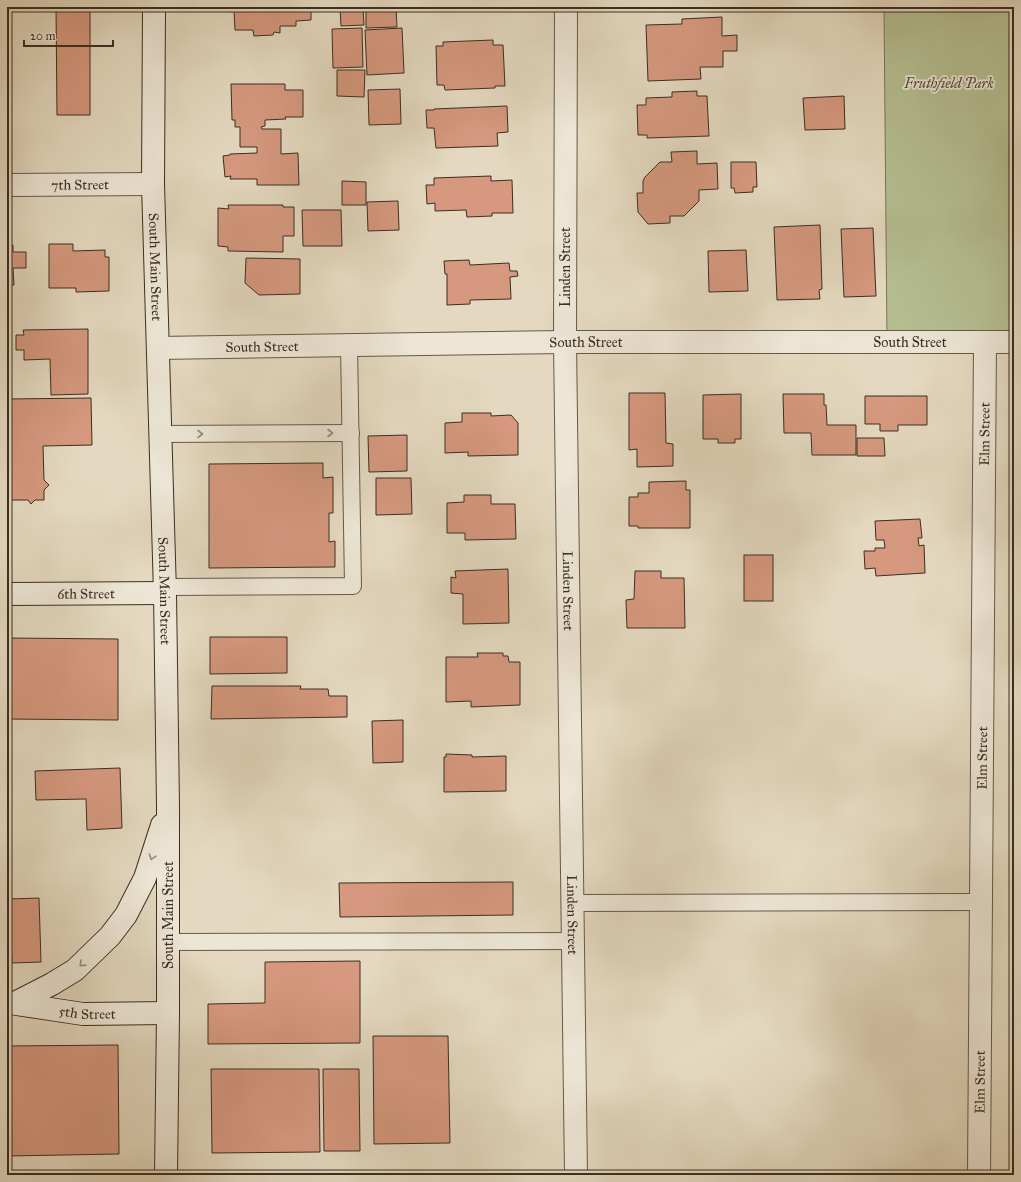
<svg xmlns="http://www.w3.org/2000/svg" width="1021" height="1182" font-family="'IM FELL Great Primer',serif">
	<rect width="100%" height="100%" fill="#e4d9c0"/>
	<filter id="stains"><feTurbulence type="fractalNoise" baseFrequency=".005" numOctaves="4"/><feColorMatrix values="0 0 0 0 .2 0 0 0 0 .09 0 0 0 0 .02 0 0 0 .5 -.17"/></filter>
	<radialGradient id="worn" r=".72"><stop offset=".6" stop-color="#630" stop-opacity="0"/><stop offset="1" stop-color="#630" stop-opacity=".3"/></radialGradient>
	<polygon fill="#b5bf92" stroke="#78765a" points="884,7 1014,7 1014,342 887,342"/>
	<g fill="#d6997f" stroke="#3b2e22">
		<polygon points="56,7 90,7 90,115 57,115"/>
		<polygon points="229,7 311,7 311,20 296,21 296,26 280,26 280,33 274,32 273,35 254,36 253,30 235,30 234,11 229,12"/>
		<polygon points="340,7 363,7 364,25 341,26"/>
		<polygon points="366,7 396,7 397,27 366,28"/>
		<polygon points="722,17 722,36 737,35 737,51 723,51 723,67 700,67 701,79 648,81 646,25 682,24 682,19"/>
		<polygon points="362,28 363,67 333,68 332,29"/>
		<polygon points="402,28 404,73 367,75 365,30"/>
		<polygon points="493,40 493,45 503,45 505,86 495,86 495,88 445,90 444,85 437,85 436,46 443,46 443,42"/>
		<polygon points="337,70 365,70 364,97 337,96"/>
		<polygon points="231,84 285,84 285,90 303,90 303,117 285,117 286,119 265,120 265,126 261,127 262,129 281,129 281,154 298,153 299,185 257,185 257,179 230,179 231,176 225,177 223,156 230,155 230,154 257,153 257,147 240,147 240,127 235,127 235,120 232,120"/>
		<polygon points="400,89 401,124 369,125 368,90"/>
		<polygon points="697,91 697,96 707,96 709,136 647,138 647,135 638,135 637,105 646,105 646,98 672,97 672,92"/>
		<polygon points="844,96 845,129 805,130 803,98"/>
		<polygon points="507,106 508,132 497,133 498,146 436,148 434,128 427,128 426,110 434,110 434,109"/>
		<polygon points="697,151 697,164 717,163 718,189 699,190 699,201 684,216 670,216 670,223 648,224 638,212 637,193 643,193 643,181 645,177 660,162 672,162 671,152"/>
		<polygon points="731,162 756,162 757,187 753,187 753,192 735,193 734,188 731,188"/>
		<polygon points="491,176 491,181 512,180 513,213 492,213 492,216 467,217 466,210 435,211 435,203 427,204 426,185 434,185 434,178"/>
		<polygon points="342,181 366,182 366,205 342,205"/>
		<polygon points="398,201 399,230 368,231 367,202"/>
		<polygon points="228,205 283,205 283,207 294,207 294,236 283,236 283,252 228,251 228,247 218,246 218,208 229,209"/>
		<polygon points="302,210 341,210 342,246 303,246"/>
		<polygon points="820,225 822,289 819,290 820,299 777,300 774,227"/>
		<polygon points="873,228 876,296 844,297 841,229"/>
		<polygon points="49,244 73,244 73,251 105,250 105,257 109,257 109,291 76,292 76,288 49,288"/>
		<polygon points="7,245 13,245 13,252 26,252 26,268 13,268 14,285 7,285"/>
		<polygon points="746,250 748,291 709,292 708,251"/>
		<polygon points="246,258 300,259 300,294 259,295 245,283"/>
		<polygon points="469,260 470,265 509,263 510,271 517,271 518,276 510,277 511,299 470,300 470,304 447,305 447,274 445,274 444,261"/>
		<polygon points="88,329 88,394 51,395 50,359 24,360 24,350 16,350 16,335 24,335 23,330"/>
		<polygon points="629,393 665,393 666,443 673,444 673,466 637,467 637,449 629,450"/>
		<polygon points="741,394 741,439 735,439 735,443 718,443 718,439 703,439 703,395"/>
		<polygon points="783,394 824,394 824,405 826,405 827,425 856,425 856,455 812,455 811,433 784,433"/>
		<polygon points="865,396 927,396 927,425 898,425 898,431 880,431 880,424 865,424"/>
		<polygon points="91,398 92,445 43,446 44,480 49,485 44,490 44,500 35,500 31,504 28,500 7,500 7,399"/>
		<polygon points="462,413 491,413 491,416 511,415 518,423 518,455 468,456 468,452 445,453 445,423 462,422"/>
		<polygon points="407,435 407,471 369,472 368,436"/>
		<polygon points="857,438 884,438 885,456 857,456"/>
		<polygon points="323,463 323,478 333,477 333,513 329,513 329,542 335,541 335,567 209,568 209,464"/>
		<polygon points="376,478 411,478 412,514 376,515"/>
		<polygon points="686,481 686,490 690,490 690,528 638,528 638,526 629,526 629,497 638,497 638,493 649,493 649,482"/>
		<polygon points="464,495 491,495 491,504 515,504 516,539 465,540 465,533 447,533 447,503 464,502"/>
		<polygon points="920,519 922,538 918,538 919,546 924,545 925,573 876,576 875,568 865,569 864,551 875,551 875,548 885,548 884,540 876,540 875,521"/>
		<rect x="744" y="555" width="29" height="46"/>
		<polygon points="508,569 509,623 463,624 463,594 451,593 451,577 456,578 455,571"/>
		<polygon points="635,571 661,571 661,578 684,578 685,628 627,628 626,600 634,599"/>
		<polygon points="210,637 287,637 287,673 210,674"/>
		<polygon points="7,638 118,639 118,720 7,719"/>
		<polygon points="477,653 503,653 503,656 508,656 509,662 520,662 520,705 471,707 471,701 446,702 446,657 478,657"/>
		<polygon points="212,686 301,686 300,689 328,689 329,696 347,696 347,717 211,719"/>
		<polygon points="403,720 403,762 373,763 372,721"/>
		<polygon points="446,754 472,755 472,757 506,756 506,791 444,792 444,757 446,757"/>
		<polygon points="120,768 122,828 87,830 86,799 36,800 35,771"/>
		<polygon points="513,882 513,915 340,917 339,883"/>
		<polygon points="39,898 41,962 12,963 9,899"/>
		<polygon points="360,961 360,1043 208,1044 208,1004 265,1003 265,962"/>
		<polygon points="373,1036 448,1036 450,1143 374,1144"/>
		<polygon points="118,1045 119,1154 7,1156 7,1046"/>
		<polygon points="211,1069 319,1069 320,1152 212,1153"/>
		<polygon points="323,1069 359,1069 360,1151 324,1151"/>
	</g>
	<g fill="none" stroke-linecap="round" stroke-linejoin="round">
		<g stroke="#65594a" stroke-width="18">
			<g id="lane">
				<polyline points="161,434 351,433"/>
				<polyline points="165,587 353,586 349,345"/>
				<polyline points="572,903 981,902"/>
				<polyline points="168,942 572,941"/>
			</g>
		</g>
		<g stroke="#65594a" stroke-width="24">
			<g id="street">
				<path id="s1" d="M566 7 565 342 576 1175"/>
				<path id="s2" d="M7 185 153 184"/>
				<path id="s3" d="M158 348 565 342H1014"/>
				<path id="s4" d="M979 1175 985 342"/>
			</g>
		</g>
		<g stroke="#3b2e22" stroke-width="24">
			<g id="secondary">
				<path id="s5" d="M154 7 153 184 165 593 168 806V1013L166 1175"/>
				<path id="s6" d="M7 594 165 593"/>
				<path id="s7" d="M10 1003 83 1014 168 1013"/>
				<polyline points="15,1003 52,984 75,970 110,936 126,915 145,878 162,825"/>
			</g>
		</g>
		<use href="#lane" stroke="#ede6d6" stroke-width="16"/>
		<use href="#street" stroke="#ede6d6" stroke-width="22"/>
		<use href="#secondary" stroke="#ede6d6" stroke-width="22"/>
	</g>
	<defs><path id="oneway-chevron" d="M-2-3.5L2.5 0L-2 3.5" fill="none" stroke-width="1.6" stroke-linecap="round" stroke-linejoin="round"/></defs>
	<g stroke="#948a7c">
		<use href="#oneway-chevron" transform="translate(330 433)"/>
		<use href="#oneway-chevron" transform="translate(200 434)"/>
		<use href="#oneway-chevron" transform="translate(152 857) rotate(108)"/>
		<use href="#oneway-chevron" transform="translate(82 964) rotate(136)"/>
	</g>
	<g text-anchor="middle" stroke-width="3.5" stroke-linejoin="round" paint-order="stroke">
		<g font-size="14" font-style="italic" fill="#534b38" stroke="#ede6d6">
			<text x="949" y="88">Fruthfield Park</text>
		</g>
		<g font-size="14" fill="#3b2e22" stroke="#ede6d6">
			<text dy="5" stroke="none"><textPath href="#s2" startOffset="73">7th Street</textPath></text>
			<text dy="5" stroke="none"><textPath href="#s5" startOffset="260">South Main Street</textPath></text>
			<text transform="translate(565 267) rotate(-90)" y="5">Linden Street</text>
			<text dy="5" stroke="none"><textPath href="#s3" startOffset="428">South Street</textPath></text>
			<text dy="5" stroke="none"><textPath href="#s3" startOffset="752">South Street</textPath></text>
			<text dy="5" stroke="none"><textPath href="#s3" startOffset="104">South Street</textPath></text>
			<text dy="5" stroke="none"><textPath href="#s4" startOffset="741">Elm Street</textPath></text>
			<text dy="5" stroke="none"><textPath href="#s5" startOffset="584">South Main Street</textPath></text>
			<text dy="5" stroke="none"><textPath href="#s1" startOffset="584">Linden Street</textPath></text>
			<text dy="5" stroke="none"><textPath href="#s6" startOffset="79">6th Street</textPath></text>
			<text dy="5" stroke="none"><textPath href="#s4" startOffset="417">Elm Street</textPath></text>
			<text transform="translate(168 915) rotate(-90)" y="5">South Main Street</text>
			<text dy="5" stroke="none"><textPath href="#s1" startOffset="908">Linden Street</textPath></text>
			<text dy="5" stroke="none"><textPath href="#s7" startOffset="78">5th Street</textPath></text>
			<text dy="5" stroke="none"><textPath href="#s4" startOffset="93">Elm Street</textPath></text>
		</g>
	</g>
	<rect width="1021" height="1182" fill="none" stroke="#e4d9c0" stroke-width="24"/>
	<rect x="8" y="8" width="1005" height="1166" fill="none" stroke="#3b2e22" stroke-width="2"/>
	<rect x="12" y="12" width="997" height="1158" fill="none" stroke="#3b2e22"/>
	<path d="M24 40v6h89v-6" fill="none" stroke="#3b2e22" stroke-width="2"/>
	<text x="30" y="40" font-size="12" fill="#3b2e22" stroke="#ede6d6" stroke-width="3" paint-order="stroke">20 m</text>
	<rect width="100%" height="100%" filter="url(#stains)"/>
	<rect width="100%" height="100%" fill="url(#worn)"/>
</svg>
